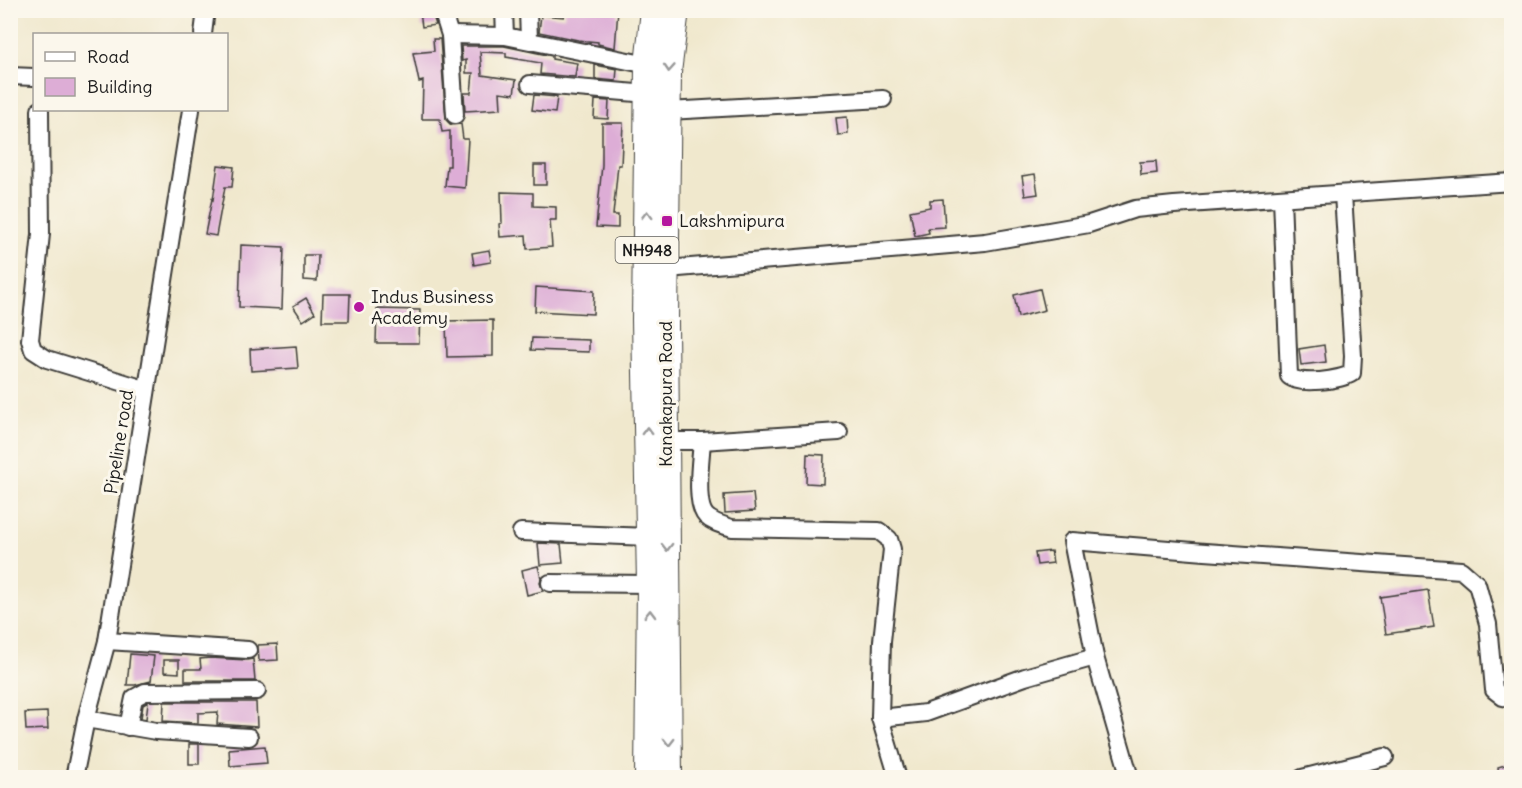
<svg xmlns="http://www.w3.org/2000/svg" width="1522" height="788" font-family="Delius,sans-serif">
	<rect width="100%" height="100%" fill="#fbf7ec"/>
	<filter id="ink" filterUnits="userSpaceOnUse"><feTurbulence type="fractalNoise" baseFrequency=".0167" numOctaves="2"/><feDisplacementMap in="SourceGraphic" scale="12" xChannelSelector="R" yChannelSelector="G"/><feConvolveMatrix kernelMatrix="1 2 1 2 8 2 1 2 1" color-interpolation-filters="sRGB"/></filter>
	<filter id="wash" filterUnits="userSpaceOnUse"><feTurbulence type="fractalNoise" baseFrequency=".008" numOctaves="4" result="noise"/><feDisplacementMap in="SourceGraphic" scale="24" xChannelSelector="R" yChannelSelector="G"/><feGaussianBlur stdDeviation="1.35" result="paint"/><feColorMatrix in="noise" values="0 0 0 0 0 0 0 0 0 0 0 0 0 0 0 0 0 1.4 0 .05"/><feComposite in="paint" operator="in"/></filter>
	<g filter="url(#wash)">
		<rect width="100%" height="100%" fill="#f0e8cd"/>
		<g id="blocks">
			<g fill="#ddadd6">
				<polygon points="431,10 436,25 422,27 420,12"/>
				<polygon points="565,10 618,10 615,48 598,44 598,42 578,40 539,32 541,15 564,17"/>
				<polygon points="433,39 440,39 446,120 451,125 461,124 463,139 468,139 465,188 445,186 447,166 450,166 450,131 442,132 440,119 422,119 423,81 419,82 413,53 434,51"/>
				<polygon points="461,46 504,46 552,56 552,59 577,63 575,77 540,74 541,63 506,57 506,53 480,52 482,75 516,80 514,94 500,92 501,109 465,111 464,93 471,93 473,73 466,73 466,60 462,61"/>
				<polygon points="595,65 617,69 616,81 595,79"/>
				<polygon points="534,95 557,97 555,113 532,110"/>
				<polygon points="595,100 609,101 608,119 594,118"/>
				<polygon points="847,117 848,134 838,135 836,118"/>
				<polygon points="602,123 623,123 621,165 618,165 613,215 618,215 618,228 596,227 602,165"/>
				<polygon points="1156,161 1157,173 1141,175 1140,162"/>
				<polygon points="218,165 234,167 232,187 225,187 216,236 205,234 212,199 213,200"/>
				<rect x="534" y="165" width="12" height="20"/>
				<polygon points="1035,174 1038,194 1025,196 1022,176"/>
				<polygon points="501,192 533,193 533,206 556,207 556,220 550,220 552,247 527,249 526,235 500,237 499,224 502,223"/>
				<polygon points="943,199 945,227 928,228 929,233 915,236 910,211 930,207 930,200"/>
				<polygon points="241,245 284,247 282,309 239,307"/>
				<polygon points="489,250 491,262 474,265 472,253"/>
				<polygon points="304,255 318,255 317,281 304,280"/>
				<polygon points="536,287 594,291 593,314 535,311"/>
				<polygon points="1040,289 1045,310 1018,317 1014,295"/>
				<polygon points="323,294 350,294 349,321 322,321"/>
				<polygon points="306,298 315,313 303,321 293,306"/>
				<polygon points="377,309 420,310 419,343 376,343"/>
				<polygon points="493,320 493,356 447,357 446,321"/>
				<polygon points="532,338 589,340 589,352 531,350"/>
				<polygon points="1324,345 1326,362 1301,365 1299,349"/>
				<polygon points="296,346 298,368 251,371 250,349"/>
				<polygon points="807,454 824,455 823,484 806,483"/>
				<polygon points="753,493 755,511 725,513 724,495"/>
				<polygon points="538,543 561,544 563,563 540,565"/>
				<polygon points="1051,551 1053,563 1037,565 1035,553"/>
				<polygon points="538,566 541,578 540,583 543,591 527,595 522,570"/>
				<polygon points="1428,590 1434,627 1386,634 1380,597"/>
				<polygon points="277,644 278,660 259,661 258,645"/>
				<polygon points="130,654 154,656 151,681 135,685 127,685"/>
				<polygon points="210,658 247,660 253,659 255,681 185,681 185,669 201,669 200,659"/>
				<polygon points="164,660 179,660 179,673 164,672"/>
				<polygon points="148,702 146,719 141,718 143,705"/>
				<polygon points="164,702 256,702 257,727 217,724 218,712 198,713 198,723 163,721"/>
				<polygon points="47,712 48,729 26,730 25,713"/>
				<rect x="189" y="744" width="10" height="20"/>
				<polygon points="265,746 267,763 230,766 229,749"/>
				<polygon points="1512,763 1512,777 1499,777 1498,767"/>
			</g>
		</g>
	</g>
	<g filter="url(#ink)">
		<use href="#blocks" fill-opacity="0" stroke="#3c3b37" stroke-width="1.5"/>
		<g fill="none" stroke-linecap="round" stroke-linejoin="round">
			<g stroke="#3c3b37" stroke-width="20">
				<g id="minor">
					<polyline points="442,10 450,35 455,115"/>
					<polyline points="504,10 505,36"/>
					<polyline points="528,10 529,40"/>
					<polyline points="203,34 206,10"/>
					<polyline points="450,35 505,36 648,65"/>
					<polyline points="10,76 34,77"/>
					<polyline points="530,84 648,94"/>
					<polyline points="40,110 41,234 30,340 33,350 47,359 141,388 146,392"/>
					<polyline points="668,111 883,99"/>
					<path d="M1282 198 1289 376C1299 386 1341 380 1352 373L1353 356 1343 194"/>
					<polyline points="667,269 985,242 1089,224 1135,209 1174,205 1512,182"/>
					<path d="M666 441H702C701 458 694 503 706 516 713 523 723 525 732 528L879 531 889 539 892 549 882 641 880 718 926 713 1025 677 1095 657"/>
					<polyline points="702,441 839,432"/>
					<polyline points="521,532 649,537"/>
					<polyline points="550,583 650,584"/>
					<polyline points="107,641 248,650"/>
					<polyline points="880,718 898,778"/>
					<polyline points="86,719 156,731 249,737"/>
					<polyline points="128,727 134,698 145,692 257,691"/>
					<polyline points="74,778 86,719 107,641 191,110"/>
					<polyline points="1130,778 1095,657 1072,541 1205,552 1461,570 1477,584 1488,624 1494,690 1503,697 1512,699"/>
					<polyline points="1302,778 1385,757"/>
				</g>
			</g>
			<g stroke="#3c3b37" stroke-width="28">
				<g id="highway">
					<polyline points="648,778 650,584 645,320 648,65 654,10"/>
					<polyline points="669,778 665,321 668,72 676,10"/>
				</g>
			</g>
			<use href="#minor" stroke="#fff" stroke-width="16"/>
			<use href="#highway" stroke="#fff" stroke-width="26"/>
		</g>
		<defs><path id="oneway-chevron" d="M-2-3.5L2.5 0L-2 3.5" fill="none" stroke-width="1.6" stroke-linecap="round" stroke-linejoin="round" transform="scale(1.5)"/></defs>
		<g stroke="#999">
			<use href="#oneway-chevron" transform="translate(669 68) rotate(94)"/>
			<use href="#oneway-chevron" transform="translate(647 215) rotate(-90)"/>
			<use href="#oneway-chevron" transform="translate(647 431) rotate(-91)"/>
			<use href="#oneway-chevron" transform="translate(667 547) rotate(89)"/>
			<use href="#oneway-chevron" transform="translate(650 614) rotate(-89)"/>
			<use href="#oneway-chevron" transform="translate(669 742) rotate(90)"/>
		</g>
	</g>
	<g fill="#b5179e" stroke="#fbf7ec" stroke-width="2">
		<rect x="661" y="215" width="12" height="12" rx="3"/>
		<circle cx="359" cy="307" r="6"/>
	</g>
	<g text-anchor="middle" stroke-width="6" stroke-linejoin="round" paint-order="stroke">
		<rect fill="#fbf7ec" stroke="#5f5e5a" stroke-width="1.5" x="615.5" y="237" width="63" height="26" rx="4.5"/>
		<g font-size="16" font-weight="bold" fill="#1c1c1c">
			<text x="647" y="256">NH948</text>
		</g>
		<g font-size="18" fill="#1c1c1c" stroke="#fbf7ec" text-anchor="start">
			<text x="679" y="227">Lakshmipura</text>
			<text x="371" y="303">Indus Business<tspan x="371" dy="21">Academy</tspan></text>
		</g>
		<g font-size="18" fill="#1c1c1c" stroke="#fbf7ec">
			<text transform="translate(666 394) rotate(-90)" y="6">Kanakapura Road</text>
			<text transform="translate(119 442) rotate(-81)" y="6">Pipeline road</text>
		</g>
	</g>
	<rect width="1522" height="788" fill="none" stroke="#fbf7ec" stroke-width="36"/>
	<rect x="33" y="33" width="195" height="78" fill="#fbf7ec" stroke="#a29f99" stroke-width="1.5"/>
	<rect x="45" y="52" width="30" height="9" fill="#ffffff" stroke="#a29f99" stroke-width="1.5"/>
	<text x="87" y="63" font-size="18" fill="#1c1c1c">Road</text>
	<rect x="45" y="78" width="30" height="18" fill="#ddadd6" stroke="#a29f99" stroke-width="1.5"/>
	<text x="87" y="93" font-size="18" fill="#1c1c1c">Building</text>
</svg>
